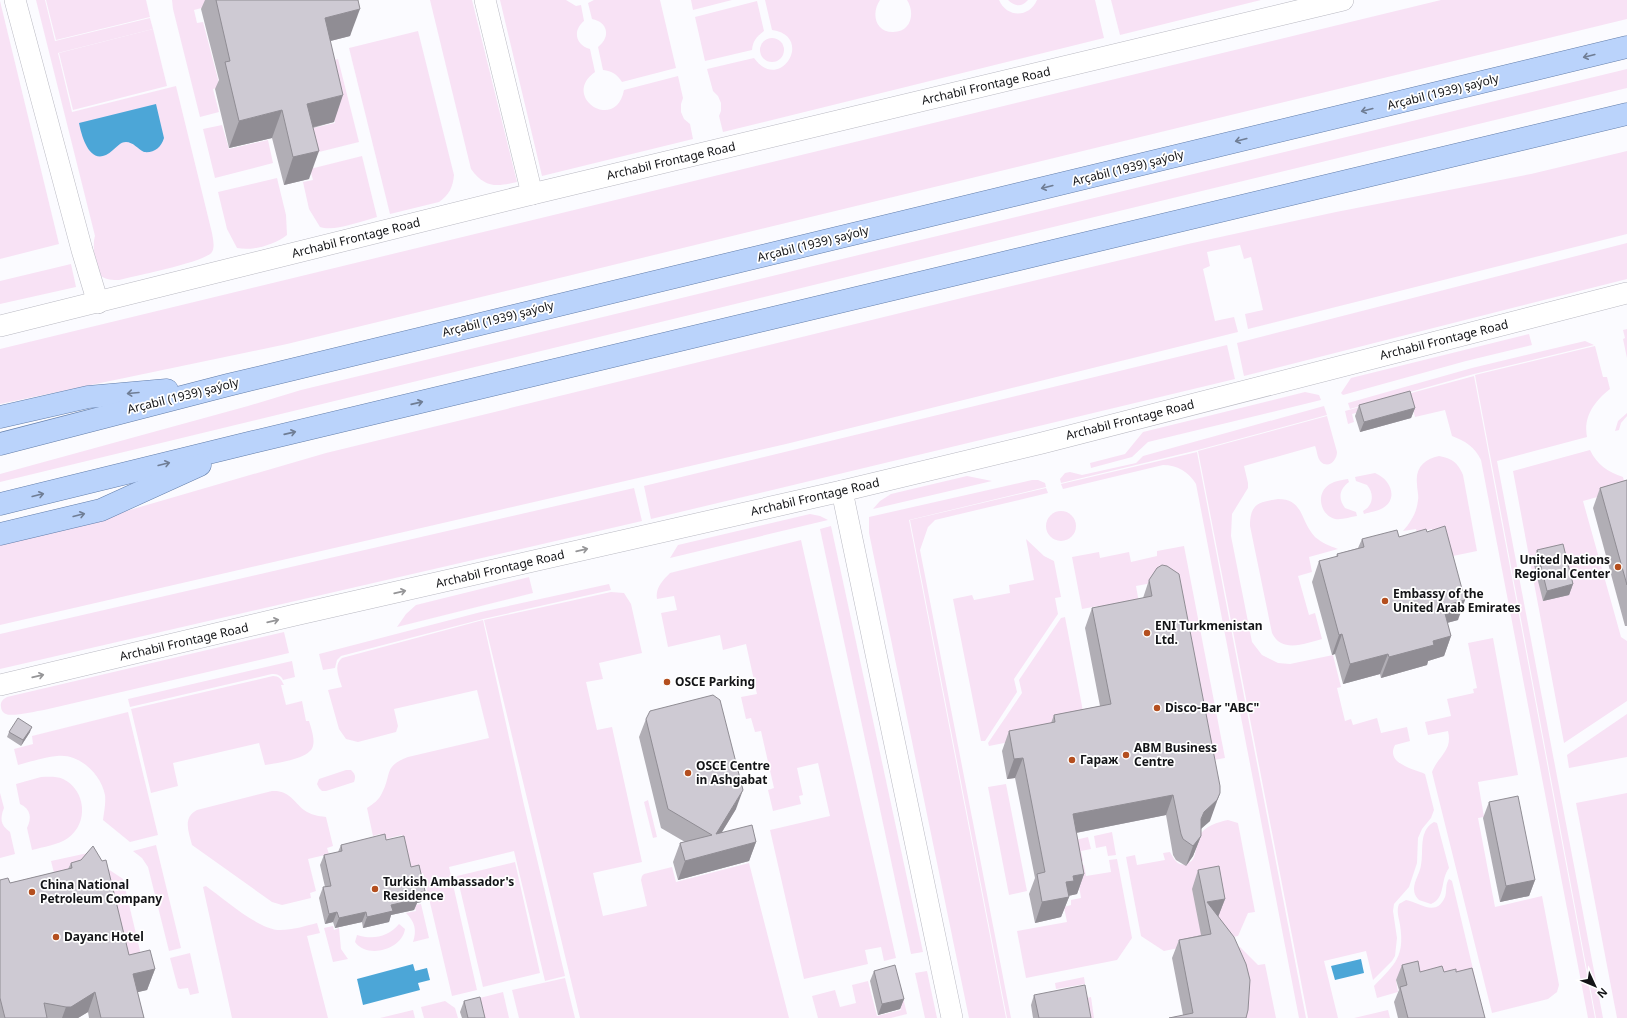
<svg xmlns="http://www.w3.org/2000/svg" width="1627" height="1018" font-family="'Noto Sans',sans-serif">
	<rect width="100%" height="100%" fill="#fbfbff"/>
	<g fill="#f8e2f5">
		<path d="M36 0H45L55 41 150 18 153 29 58 53 72 112 176 86 212 233C213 239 215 247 212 252 206 262 134 276 119 280 113 280 106 280 101 276 95 269 92 245 95 236Z"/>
		<polygon points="46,0 146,0 150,17 56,40"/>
		<polygon points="172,0 232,0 194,10 197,23 203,22 220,87 213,89 219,112 200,117 173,9"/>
		<path d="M430 0H472L517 182C496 187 485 188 471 169Z"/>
		<path d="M500 0H566L576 6 581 5 584 21C572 31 576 45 590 49L595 72C560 97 616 133 624 90L678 76 683 98 681 104V112L684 119 690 124 693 139 542 176Z"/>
		<path d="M594 0H660L676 68 622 82C617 74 612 71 603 70L598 47C611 37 608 22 592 19L588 3Z"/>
		<polygon points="691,0 732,0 693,10"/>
		<path d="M765 0H880C871 13 875 32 893 32 912 32 915 12 907 0H999C1007 18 1029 18 1037 0H1095L1104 38 723 132 719 116 721 111V103L718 96 713 91 707 69 754 58C780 94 815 36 772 30Z"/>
		<path d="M1008 0H1028C1022 7 1015 7 1008 0Z"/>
		<polygon points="1111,0 1261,0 1120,35"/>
		<polygon points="1441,0 1627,0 1627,19 287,344 0,404 0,349"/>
		<polygon points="0,1 59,244 0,259"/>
		<path d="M757 1 764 31C756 37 753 41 752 50L705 61 695 17Z"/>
		<polygon points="153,29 167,86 73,110 59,53"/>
		<path d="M418 31 454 175C453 187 449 195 439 202L390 214 349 48Z"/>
		<circle cx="772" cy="50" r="12"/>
		<polygon points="338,59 359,142 307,155 301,131 335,123 320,63"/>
		<polygon points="1627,69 1627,88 0,482 0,474 248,406 301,390"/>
		<polygon points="222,125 229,149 268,140 273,163 215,178 203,129"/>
		<polygon points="1627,151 1627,234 1248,329 1245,314 1263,310 1251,257 1244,259 1240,245 1207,252 1210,266 1203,269 1215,321 1234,317 1238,332 786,444 0,625 0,543 109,516 326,453 974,295 1188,244 1336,212 1531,174"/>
		<path d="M362 156 377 217C362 221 334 232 320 227L309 209 303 182 313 180 310 169Z"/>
		<path d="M277 178 286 215 287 235C274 245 253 251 237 248L227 229 218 192Z"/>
		<polygon points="1627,243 1627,279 1244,376 1237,343"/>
		<polygon points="71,264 76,287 0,304 0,281"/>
		<polygon points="1627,329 1627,358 1623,339 1625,338 1623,330"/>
		<polygon points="1529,334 1532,345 1466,361 1343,395 1341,393 1351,378"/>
		<polygon points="1585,341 1594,345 1474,374 1350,409 1348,403 1472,368"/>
		<polygon points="1227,345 1235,379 651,519 644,486"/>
		<path d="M1595 346 1603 377H1607L1610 389C1595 401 1583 416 1587 437L1497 461 1603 1018H1596L1475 375Z"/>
		<path d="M1474 376 1595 1018H1588L1481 460C1475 447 1465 441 1452 436L1445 410 1415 417 1410 398 1352 414 1354 422 1348 424 1345 411Z"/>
		<polygon points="1305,392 1319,395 1321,400 1148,442 1132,457 1091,468 1090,463 1125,454 1143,432"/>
		<polygon points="1324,406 1327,415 1198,450 1061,483 1060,479 1065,473 1070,472 1082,475 1136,463 1143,456"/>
		<polygon points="1627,413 1627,416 1621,423 1619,430 1615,431 1618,421"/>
		<path d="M1327 416 1337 452C1337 460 1329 469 1321 462 1317 458 1317 450 1315 446L1244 466 1248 483V488L1232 514 1231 536 1252 642 1262 655 1278 663 1290 664 1333 655 1341 687 1337 688 1345 721 1351 719 1353 725 1377 718 1381 733 1407 727 1410 741 1395 745C1385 764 1415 769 1425 774L1434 810 1431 818 1422 829 1418 838 1417 863 1409 887 1394 904 1393 911 1397 938 1395 956 1392 961 1373 980 1366 951 1324 961 1338 1018H1308L1198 451Z"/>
		<path d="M1590 450C1597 465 1608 472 1623 477L1626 489 1583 501 1621 637 1627 641V701L1564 743 1513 471Z"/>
		<path d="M1197 452 1306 1018H1299L1196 484C1189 472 1177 465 1163 465L1063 489 1061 484Z"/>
		<path d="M1439 456C1452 458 1458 463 1463 475L1477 551 1448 557 1433 538 1432 529 1417 532 1416 529 1403 531C1411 522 1417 512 1418 500 1419 495 1417 490 1417 484 1415 468 1424 459 1439 456Z"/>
		<path d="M1375 473C1390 479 1399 498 1383 508 1378 511 1370 512 1364 514L1363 511C1374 505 1374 493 1367 485L1356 481 1355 477Z"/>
		<polygon points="967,476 992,481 873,509 880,501 891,494"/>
		<path d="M1348 479 1349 482C1339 489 1338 499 1345 508L1356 512 1357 516C1350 517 1342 520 1335 519 1320 515 1315 493 1330 484 1335 481 1342 480 1348 479Z"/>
		<polygon points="1032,480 1038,480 1045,483 1046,487 909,520 1006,1018 969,1018 869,533 869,517"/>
		<polygon points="634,488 642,521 0,669 0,634"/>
		<polygon points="1046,488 1048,493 935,520 928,527 920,550 1011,1018 1007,1018 910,520"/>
		<path d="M1278 499C1304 499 1300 521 1315 537 1322 543 1330 546 1338 549L1309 557 1312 572 1298 576 1309 615 1315 613 1322 639C1306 643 1282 654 1272 633L1250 526C1250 504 1258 502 1278 499Z"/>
		<circle cx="1061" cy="526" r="15"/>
		<polygon points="810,514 820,516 828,520 670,558 678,545"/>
		<polygon points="831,526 923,952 911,954 820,529"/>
		<polygon points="1026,539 1044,556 1054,561 1061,597 1055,598 1058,614 1014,679 1017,692 985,741 981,741 953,599 972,595 974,600 1010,593 1009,585 1034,580"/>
		<path d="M801 540 896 958 884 961 881 947 865 950 868 964 804 979 770 830 830 816 818 763 797 768 803 795 799 796 801 804 773 811 768 790 774 788 761 731 755 732 751 718 746 719 741 697 757 694 746 644 723 650 720 635 668 647 661 613 677 610 674 596 657 599C655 588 663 580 670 573Z"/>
		<polygon points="1184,546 1225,758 1208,761 1173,579 1136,586 1141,614 1101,622 1098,606 1082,609 1072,557 1099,552 1100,558 1129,552 1131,562 1157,556 1157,551"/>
		<polygon points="529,577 533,593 397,627 406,614 416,605"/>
		<polygon points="609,584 611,590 483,619 341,656 337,660 335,668 323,670 319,654 481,612"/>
		<polygon points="611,592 624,593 631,604 642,653 599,663 603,679 586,682 597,730 612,727 642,862 593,873 603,916 647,906 641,880 642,876 644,874 672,867 676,882 749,863 789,1018 580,1018 484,620"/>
		<polygon points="1065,617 1086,727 989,746 988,743 1022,693 1019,680 1061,618"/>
		<path d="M483 620 524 805 565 976 545 981 514 851 449 867 477 990 452 996 423 873 412 875 402 835 382 840 380 834 373 836 367 808C373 804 379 800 382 793 392 775 383 766 408 757L489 738 477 690 394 709 398 726 396 732 358 742 346 739 339 729 328 690 342 687C339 677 333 665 342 658Z"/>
		<path d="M284 632 289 653 44 710C36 711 13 717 6 714 3 713 1 710 1 707 0 702 3 699 7 697Z"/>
		<path d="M1493 638 1518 775 1478 782 1484 817 1478 818 1495 907 1542 896 1559 985 1557 992 1548 999 1492 1013 1432 772C1438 756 1453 751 1448 731L1428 735 1425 722 1451 716 1447 699 1474 693 1473 689 1477 688 1468 643Z"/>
		<path d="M292 661 295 677 283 680C281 675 277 674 272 674L130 707 128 699Z"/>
		<path d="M273 676C279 676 281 679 284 685H281L286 705 302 701 306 721H309C311 728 315 738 313 746 310 759 277 763 265 765L259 743 173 763 178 786 151 793 131 709Z"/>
		<path d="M128 712 158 835 130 842 103 820C104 812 106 803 105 795 101 774 79 753 57 756 44 757 30 762 18 765L14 749 33 744 32 736Z"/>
		<polygon points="1627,714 1627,757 1569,768 1567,755"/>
		<path d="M346 770H351C355 774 356 776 354 782L326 791H322L319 788 317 784 319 779Z"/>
		<path d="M41 777C48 777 56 776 63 779 86 790 89 823 68 838 58 845 43 847 32 850L27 828C32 818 31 809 20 804L16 784Z"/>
		<polygon points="1006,784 1027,891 1009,895 988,787"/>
		<path d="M272 791C289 790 293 801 304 810 311 815 318 816 326 817L333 846 327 848 329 854 308 859 316 891 310 893 311 898 282 905 272 902 192 845C189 832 182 818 197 810Z"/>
		<path d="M0 793 4 808C0 818 0 825 10 832L15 854 0 858Z"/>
		<polygon points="1627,793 1627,1018 1617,1018 1576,803"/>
		<polygon points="648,800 657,837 653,838 644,802"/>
		<path d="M1228 820 1238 823 1255 912 1248 913 1238 936 1164 951 1141 936 1126 857 1135 855 1137 865 1165 860 1163 853 1170 852C1174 859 1178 868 1188 863 1191 862 1193 860 1194 857 1197 850 1195 843 1199 836 1205 826 1218 822 1228 820Z"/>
		<path d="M1434 822 1437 823 1449 868C1440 880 1446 898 1431 904L1419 900C1416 897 1414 894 1414 889 1414 881 1420 873 1421 865 1424 851 1418 831 1434 822Z"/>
		<polygon points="1112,832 1116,855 1108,856 1106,846 1096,848 1094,836"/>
		<polygon points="1088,837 1091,849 1081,851 1083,861 1075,863 1071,841"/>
		<polygon points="156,845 181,948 169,951 148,867 142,858 133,851"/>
		<polygon points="88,853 94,863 54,873 51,861"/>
		<polygon points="1117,859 1132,938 1117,960 1026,978 1017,931 1067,922 1064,907 1071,905 1071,900 1081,898 1076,867 1084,865 1086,876 1111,872 1109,860"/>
		<polygon points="515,862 540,973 483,987 457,876"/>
		<polygon points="102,865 123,879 141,955 124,959"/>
		<path d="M1449 879 1452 881 1484 1015 1478 1016 1412 976 1396 980 1398 992 1377 998 1374 986C1395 964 1405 957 1400 925 1399 918 1396 911 1399 904L1406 900C1419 902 1436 918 1445 897 1447 892 1445 884 1449 879Z"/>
		<path d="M206 886C224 899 259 930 280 930 293 930 305 926 317 923L320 933 307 936 328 1018H232L203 887Z"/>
		<path d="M421 904 429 938 413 942C417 930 415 922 406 913L416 911 414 905Z"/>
		<path d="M399 924 405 929C402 950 367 959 355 942L357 935C373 940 388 937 399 924Z"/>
		<polygon points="333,926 334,930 339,928 341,949 348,959 333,962 324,928"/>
		<polygon points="1240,947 1258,965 1265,964 1276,1018 1246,1018 1227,950"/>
		<polygon points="190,953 199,993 190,995 188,988 180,989 178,988 170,958"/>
		<polygon points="927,971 937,1018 925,1018 915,973"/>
		<polygon points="897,973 907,1014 891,1018 818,1018 812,996 835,990 840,1007 856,1003 852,985 868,981 877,1016 901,1010 892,975"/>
		<polygon points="1084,977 1085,984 1056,989 1055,983"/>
		<polygon points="565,978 575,1018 519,1018 512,990"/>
		<polygon points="503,992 509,1018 481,1018 476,999"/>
		<polygon points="1091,997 1094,1018 1087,1018 1083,999"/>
		<polygon points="445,1001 455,1008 458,1018 424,1018 421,1007"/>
		<polygon points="413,1010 415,1018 380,1018"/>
		<polygon points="1388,1010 1390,1018 1354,1018"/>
	</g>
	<g fill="#4ca6d7">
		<path d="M156 104 164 138C161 148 154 153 144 152 138 149 133 142 126 142 120 142 117 147 113 150 91 170 82 138 79 123Z"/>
		<polygon points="1361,959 1364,973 1335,980 1331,966"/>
		<polygon points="413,964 415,971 427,968 430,980 418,983 420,990 363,1005 357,979"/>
	</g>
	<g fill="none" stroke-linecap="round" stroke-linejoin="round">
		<g stroke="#b9b9c2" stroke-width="22">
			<g id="minor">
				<polyline points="15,0 82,250 98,303"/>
				<polyline points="485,0 532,194"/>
				<polyline points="0,326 532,194 1343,0"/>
				<polyline points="842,491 952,1018"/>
				<polyline points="0,685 295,615 842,491 1042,443 1627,293"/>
			</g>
		</g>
		<g stroke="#627da9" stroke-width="23">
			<g id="major">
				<polyline points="0,417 88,397 167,390"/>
				<polyline points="0,444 228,385 1627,47"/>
				<polyline points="0,504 253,442 1627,114"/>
				<polyline points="0,534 101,510 200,465"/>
			</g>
		</g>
		<use href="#minor" stroke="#fff" stroke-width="21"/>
		<use href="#major" stroke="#bad3fb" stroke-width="22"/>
	</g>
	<g fill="#b1aeb5">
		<polygon points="205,0 358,0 350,36 330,41 334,122 313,128 309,179 284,185 272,138 229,148 215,89 219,80 201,9"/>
		<polygon points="1359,405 1415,408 1411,418 1360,432 1355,416"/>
		<polygon points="1627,480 1627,626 1625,626 1593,508 1600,488"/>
		<polygon points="1399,537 1458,620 1447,623 1451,636 1444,656 1428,661 1427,665 1381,678 1380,674 1343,684 1335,654 1332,655 1312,582 1319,561 1336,557 1337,554 1358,548 1362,539"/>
		<polygon points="1537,550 1573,584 1569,595 1543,601 1533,561"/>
		<polygon points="1149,580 1210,821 1201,829 1201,836 1193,856 1186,866 1176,860 1173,855 1166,815 1076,833 1084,874 1077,894 1068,896 1069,897 1061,917 1035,923 1029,894 1035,878 1015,778 1007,779 1002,751 1009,731 1051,723 1054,715 1100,706 1085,628 1092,608 1143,598"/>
		<polygon points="646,719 736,809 722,832 756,842 749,861 678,880 673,862 680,843 685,842 661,828 639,737"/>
		<polygon points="9,732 30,732 21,746 7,737"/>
		<polygon points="1489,802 1535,880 1529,896 1500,902 1483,818"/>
		<polygon points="386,840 411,867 421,902 417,903 414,910 391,915 389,922 363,928 362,922 335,928 333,922 325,924 319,898 323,887 325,887 320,865 324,855 338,852 341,845"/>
		<polygon points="71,863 129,955 155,969 147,990 137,992 144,1018 89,1018 88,1012 78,1018 0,1018 0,880 10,883 68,869"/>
		<polygon points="1198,870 1225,899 1218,917 1248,1010 1183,1015 1172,958 1179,940 1201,935 1192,889"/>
		<polygon points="1402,965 1420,972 1456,972 1485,1018 1398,1018 1394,1002 1399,990 1396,980"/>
		<polygon points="874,971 904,999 900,1009 878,1015 870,981"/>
		<polygon points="1034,995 1091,1018 1033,1018 1031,1005"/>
		<polygon points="464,1001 485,1018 462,1018 460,1012"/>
	</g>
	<g fill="#908d94">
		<polygon points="360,9 350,36 315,45 325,18"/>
		<polygon points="343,95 334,122 297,131 307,104"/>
		<polygon points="282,110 272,138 229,148 239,121"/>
		<polygon points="319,151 309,179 284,185 293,157"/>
		<polygon points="1415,408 1411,418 1360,432 1364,422"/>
		<polygon points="1573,584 1569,595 1543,601 1547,591"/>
		<polygon points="1465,600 1458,620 1435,626 1443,606"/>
		<polygon points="1342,634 1335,654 1332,655 1339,635"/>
		<polygon points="1451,636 1444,656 1428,661 1427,665 1381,678 1389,657 1433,641"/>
		<polygon points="1388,654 1380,674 1343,684 1350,664"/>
		<polygon points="32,727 30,732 21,746 23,740"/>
		<polygon points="1023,758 1015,778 1007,779 1014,759"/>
		<polygon points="743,790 736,809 709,853 716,834"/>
		<polygon points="1220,793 1210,821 1196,833 1201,819 1204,812"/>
		<polygon points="1173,795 1166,815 1065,835 1073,814"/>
		<polygon points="1201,836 1193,856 1186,866 1193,846"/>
		<polygon points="756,842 749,861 678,880 685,861"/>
		<polygon points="1084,874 1077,894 1068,896 1069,897 1061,917 1035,923 1042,902 1073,876"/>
		<polygon points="1535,880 1529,896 1500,902 1506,886"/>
		<polygon points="425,891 421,902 417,903 414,910 391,915 389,922 363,928 367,917 417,893"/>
		<polygon points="1225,899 1218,917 1207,902"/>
		<polygon points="337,912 333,922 325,924 329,914"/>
		<polygon points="366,912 362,922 335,928 339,918"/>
		<polygon points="155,969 147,990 126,995 133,974"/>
		<polygon points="95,992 88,1012 78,1018 62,1018 66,1007"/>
		<polygon points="904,999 900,1009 878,1015 882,1004"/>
	</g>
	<g fill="#cecad3" stroke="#908d94">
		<polygon points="216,0 358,0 360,9 325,18 343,95 307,104 319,151 293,157 282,110 239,121 225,62 230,61"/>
		<polygon points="1410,391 1415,408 1364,422 1359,405"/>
		<polygon points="1627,480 1627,585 1600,488"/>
		<polygon points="1445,526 1465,600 1443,606 1451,636 1433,641 1434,645 1389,657 1388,654 1350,664 1342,634 1339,635 1319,561 1338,556 1337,554 1364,547 1362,539 1397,530 1399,537 1426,529 1427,532"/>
		<polygon points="1563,544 1573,584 1547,591 1537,550"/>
		<polygon points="1162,565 1167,566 1179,574 1220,786 1220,793 1217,800 1204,812 1201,819 1201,836 1193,846 1183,839 1181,834 1173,795 1073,814 1084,874 1073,876 1074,881 1066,882 1069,897 1042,902 1037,874 1045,872 1023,758 1014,759 1009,731 1055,722 1054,715 1111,704 1092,608 1152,596 1149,580 1157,568"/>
		<polygon points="713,695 720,700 743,790 716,834 752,825 756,842 685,861 680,843 712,835 668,809 646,719 650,711"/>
		<polygon points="18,718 32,727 23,740 9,732"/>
		<polygon points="1518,796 1535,880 1506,886 1489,802"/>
		<polygon points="385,834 386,840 404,836 411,867 419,865 425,891 417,893 418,899 391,905 393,911 367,917 366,912 339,918 337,912 329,914 323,887 331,886 324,855 342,851 341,845"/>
		<polygon points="93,846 102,861 106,860 129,955 150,950 155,969 133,974 144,1018 101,1018 95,992 71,1007 66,1007 44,1003 47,1018 5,1018 0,998 0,880 8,878 10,883 72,868 71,863 81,860"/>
		<polygon points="1219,866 1225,899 1207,902 1234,937 1246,964 1250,980 1248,1010 1246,1018 1169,1018 1193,1013 1179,940 1211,934 1198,870"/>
		<polygon points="1418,961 1420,972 1442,966 1444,972 1456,969 1456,972 1472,968 1485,1018 1408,1018 1400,987 1407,985 1402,965"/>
		<polygon points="895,965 904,999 882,1004 874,971"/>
		<polygon points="1085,985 1091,1018 1039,1018 1034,995"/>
		<polygon points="480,997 485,1018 468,1018 464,1001"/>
	</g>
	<defs><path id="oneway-shaft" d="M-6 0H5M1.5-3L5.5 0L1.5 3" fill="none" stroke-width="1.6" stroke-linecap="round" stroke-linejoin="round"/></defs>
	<g stroke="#6f7d94">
		<use href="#oneway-shaft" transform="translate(1589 56) rotate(166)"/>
		<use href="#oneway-shaft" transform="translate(1367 110) rotate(166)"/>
		<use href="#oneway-shaft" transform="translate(1241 140) rotate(166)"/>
		<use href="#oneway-shaft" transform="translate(1047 187) rotate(166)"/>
		<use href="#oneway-shaft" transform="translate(133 393) rotate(175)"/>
		<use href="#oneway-shaft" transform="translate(417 403) rotate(-13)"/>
		<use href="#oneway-shaft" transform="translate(290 433) rotate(-13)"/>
		<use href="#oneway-shaft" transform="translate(164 464) rotate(-14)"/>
		<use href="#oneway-shaft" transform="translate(38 495) rotate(-14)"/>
		<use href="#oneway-shaft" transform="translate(79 515) rotate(-14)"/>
	</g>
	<g stroke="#959597">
		<use href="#oneway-shaft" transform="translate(582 550) rotate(-13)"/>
		<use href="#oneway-shaft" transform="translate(400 592) rotate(-13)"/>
		<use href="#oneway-shaft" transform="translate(273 621) rotate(-13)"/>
		<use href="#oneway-shaft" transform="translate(38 676) rotate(-13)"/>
	</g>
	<g fill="#b44f1f" stroke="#fff" stroke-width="1.5">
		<circle cx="1618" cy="567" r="4"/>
		<circle cx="1385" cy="601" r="4"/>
		<circle cx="1147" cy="633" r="4"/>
		<circle cx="667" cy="682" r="4"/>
		<circle cx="1157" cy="708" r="4"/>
		<circle cx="1126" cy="755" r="4"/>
		<circle cx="1072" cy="760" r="4"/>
		<circle cx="688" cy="773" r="4"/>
		<circle cx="375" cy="889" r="4"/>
		<circle cx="32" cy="892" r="4"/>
		<circle cx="56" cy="937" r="4"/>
	</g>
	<g text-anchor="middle" stroke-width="3.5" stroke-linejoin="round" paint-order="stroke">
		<g font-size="12" fill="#131417" stroke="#fff">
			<text transform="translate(986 86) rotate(-13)" y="4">Archabil Frontage Road</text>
			<text transform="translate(1443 92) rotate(-14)" y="4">Arçabil (1939) şaýoly</text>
			<text transform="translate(671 161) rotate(-13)" y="4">Archabil Frontage Road</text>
			<text transform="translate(1128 168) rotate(-14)" y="4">Arçabil (1939) şaýoly</text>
			<text transform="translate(356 238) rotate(-14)" y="4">Archabil Frontage Road</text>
			<text transform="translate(813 244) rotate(-14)" y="4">Arçabil (1939) şaýoly</text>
			<text transform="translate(498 319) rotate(-14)" y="4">Arçabil (1939) şaýoly</text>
			<text transform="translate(1444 340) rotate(-14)" y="4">Archabil Frontage Road</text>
			<text transform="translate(183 396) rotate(-14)" y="4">Arçabil (1939) şaýoly</text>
			<text transform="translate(1130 420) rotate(-14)" y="4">Archabil Frontage Road</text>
			<text transform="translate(815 497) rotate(-13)" y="4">Archabil Frontage Road</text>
			<text transform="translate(500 569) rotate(-13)" y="4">Archabil Frontage Road</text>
			<text transform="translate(184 642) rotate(-13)" y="4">Archabil Frontage Road</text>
		</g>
		<g font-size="12" font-weight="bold" fill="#131417" stroke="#fff" text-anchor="start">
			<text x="1610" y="564" text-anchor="end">United Nations<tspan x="1610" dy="14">Regional Center</tspan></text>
			<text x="1393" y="598">Embassy of the<tspan x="1393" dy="14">United Arab Emirates</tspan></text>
			<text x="1155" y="630">ENI Turkmenistan<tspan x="1155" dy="14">Ltd.</tspan></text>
			<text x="675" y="686">OSCE Parking</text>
			<text x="1165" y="712">Disco-Bar "ABC"</text>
			<text x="1134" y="752">ABM Business<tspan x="1134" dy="14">Centre</tspan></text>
			<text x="1080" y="764">Гараж</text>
			<text x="696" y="770">OSCE Centre<tspan x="696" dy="14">in Ashgabat</tspan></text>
			<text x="383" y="886">Turkish Ambassador's<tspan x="383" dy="14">Residence</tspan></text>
			<text x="40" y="889">China National<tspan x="40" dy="14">Petroleum Company</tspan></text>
			<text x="64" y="941">Dayanc Hotel</text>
		</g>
	</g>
	<g transform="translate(1595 986) rotate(134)" stroke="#ffffff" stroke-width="3" paint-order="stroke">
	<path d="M0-3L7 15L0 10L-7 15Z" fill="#131417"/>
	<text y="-6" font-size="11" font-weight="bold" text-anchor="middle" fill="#131417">N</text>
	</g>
</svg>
